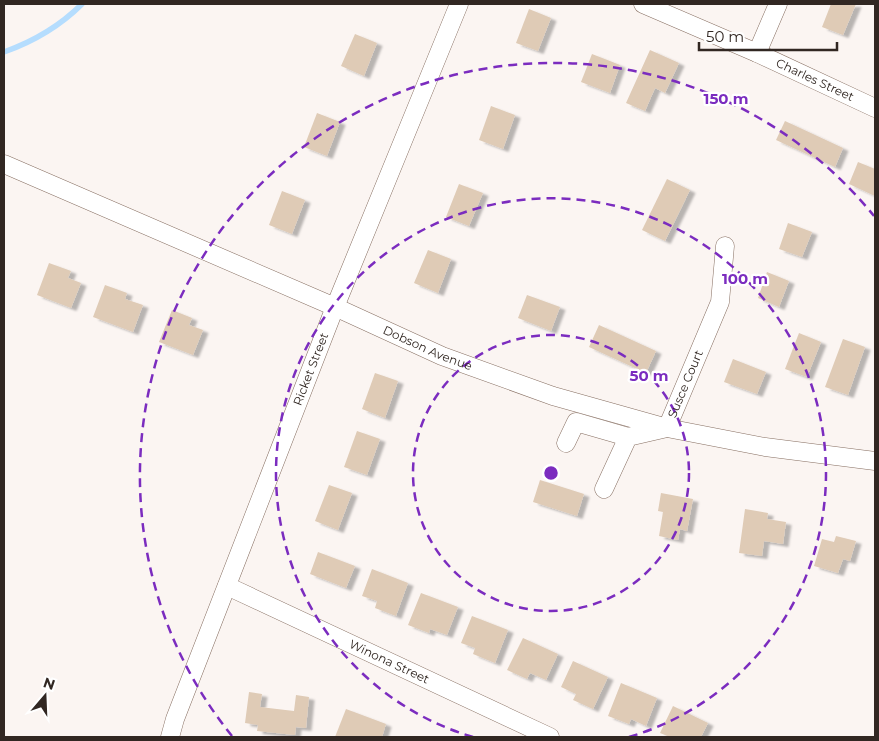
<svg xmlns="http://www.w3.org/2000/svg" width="879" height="741" font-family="Montserrat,sans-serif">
	<defs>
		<filter id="shadow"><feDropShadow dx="5.5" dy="3" stdDeviation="1" flood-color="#0004"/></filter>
	</defs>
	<rect width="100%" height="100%" fill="#fbf5f2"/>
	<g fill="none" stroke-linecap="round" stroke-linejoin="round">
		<path stroke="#b5ddfe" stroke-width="5.5" d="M4 52C32 42 61 25 82 4"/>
	</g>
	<g fill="#dfcbb6" filter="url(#shadow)">
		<polygon points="831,4 856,4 843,35 822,27"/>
		<polygon points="529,9 551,18 538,51 516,43"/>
		<polygon points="355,34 377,43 364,76 341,66"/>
		<polygon points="650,50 679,63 665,93 655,88 645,111 626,103"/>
		<polygon points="592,54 620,65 610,93 581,82"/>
		<polygon points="491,106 515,115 503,149 479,140"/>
		<polygon points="317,113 340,122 327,156 304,147"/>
		<polygon points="785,121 843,148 835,167 776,140"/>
		<polygon points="858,162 875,169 875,196 849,184"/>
		<polygon points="667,179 690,190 665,241 642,230"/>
		<polygon points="459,184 483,193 469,226 446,217"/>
		<polygon points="282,191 305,200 292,234 269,225"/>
		<polygon points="788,223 812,232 802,257 779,249"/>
		<polygon points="428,250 451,259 438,293 414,283"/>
		<polygon points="49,263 71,271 68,278 81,283 71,308 37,295"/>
		<polygon points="767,272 789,281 779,307 758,298"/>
		<polygon points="105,285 127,293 125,299 143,305 133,332 93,317"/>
		<polygon points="527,295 560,307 551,331 518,318"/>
		<polygon points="172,310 192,318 189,325 203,330 193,355 159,342"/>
		<polygon points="599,325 656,351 646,373 589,347"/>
		<polygon points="799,333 821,342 807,377 785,369"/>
		<polygon points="843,339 865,347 848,395 825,387"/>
		<polygon points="733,359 766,372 757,394 724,382"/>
		<polygon points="375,373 398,381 385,418 362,409"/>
		<polygon points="357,431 380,439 367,475 344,467"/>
		<polygon points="540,480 584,494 577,516 533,502"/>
		<polygon points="329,485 352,493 338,530 315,521"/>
		<polygon points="661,493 693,499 687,531 680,529 678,540 659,536 663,512 658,511"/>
		<polygon points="745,509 768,513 767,519 786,522 783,544 764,541 762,556 739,553"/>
		<polygon points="836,536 856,541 850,561 843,559 838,573 814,566 822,539 834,542"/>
		<polygon points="318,552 355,566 346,588 310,574"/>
		<polygon points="372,569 408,583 396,616 375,608 377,601 362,596"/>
		<polygon points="421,593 458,607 447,635 430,629 429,633 408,625"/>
		<polygon points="472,616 508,630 495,663 473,654 475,648 461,643"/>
		<polygon points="523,638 558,654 546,680 530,673 527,679 507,670"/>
		<polygon points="573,661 608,677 593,709 573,700 576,694 561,687"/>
		<polygon points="621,683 657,698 646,726 631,719 629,724 608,716"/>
		<polygon points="249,692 262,694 260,707 294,711 296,695 309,697 306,728 296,727 295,735 257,731 258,725 245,723"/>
		<polygon points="673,706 708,723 701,737 670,737 660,733"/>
		<polygon points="346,709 386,724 382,737 335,737"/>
	</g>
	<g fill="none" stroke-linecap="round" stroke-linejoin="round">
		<g stroke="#876f62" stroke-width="19">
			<g id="minor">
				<path id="s1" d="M643 4 757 53 875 108"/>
				<polyline points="757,53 778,4"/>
				<path id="s2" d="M4 164 335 307 442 356 553 396 667 428 765 447 875 461"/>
				<polyline points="566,443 576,422 628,437"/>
				<path id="s3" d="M604 489 628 437 667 428 720 302 725 246"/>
				<path id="s4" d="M227 586 550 737"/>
				<path id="s5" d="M170 737 175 719 335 307 459 4"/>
			</g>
		</g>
		<use href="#minor" stroke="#fff" stroke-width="18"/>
	</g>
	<g fill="none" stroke="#7b2cbf" stroke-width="2.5" stroke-dasharray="9 6">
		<circle cx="551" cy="473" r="138"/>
		<path d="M473 737A275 275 0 1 1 629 737"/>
		<path d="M232 736A413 413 0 1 1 874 216"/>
	</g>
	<g text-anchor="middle" stroke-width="4.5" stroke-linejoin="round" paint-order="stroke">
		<g font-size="12" fill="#312722" stroke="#fff">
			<text dy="4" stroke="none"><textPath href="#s1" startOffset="188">Charles Street</textPath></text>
			<text dy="4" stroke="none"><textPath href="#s2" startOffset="462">Dobson Avenue</textPath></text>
			<text dy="4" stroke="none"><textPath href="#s5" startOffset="394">Ricket Street</textPath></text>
			<text dy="4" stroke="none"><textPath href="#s3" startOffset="145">Susce Court</textPath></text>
			<text dy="4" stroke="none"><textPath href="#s4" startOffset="179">Winona Street</textPath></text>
		</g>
	</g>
	<circle cx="551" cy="473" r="8" fill="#7b2cbf" stroke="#fff" stroke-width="2.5"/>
	<g font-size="15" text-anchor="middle" font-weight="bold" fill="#7b2cbf" stroke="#fff" stroke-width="4.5" stroke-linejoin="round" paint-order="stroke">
		<text x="726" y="104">150 m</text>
		<text x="745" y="284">100 m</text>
		<text x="649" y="381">50 m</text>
	</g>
	<rect width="879" height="741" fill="none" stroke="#312722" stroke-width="10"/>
	<g transform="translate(45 696) rotate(19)" stroke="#ffffff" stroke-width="4" paint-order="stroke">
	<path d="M0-4L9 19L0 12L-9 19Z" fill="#312722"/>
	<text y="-8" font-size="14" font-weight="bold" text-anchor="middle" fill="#312722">N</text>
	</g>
	<path d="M699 42v8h138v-8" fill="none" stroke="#312722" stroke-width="2.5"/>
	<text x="706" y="42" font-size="15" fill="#312722" stroke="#ffffff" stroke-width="4" paint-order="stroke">50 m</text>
</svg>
